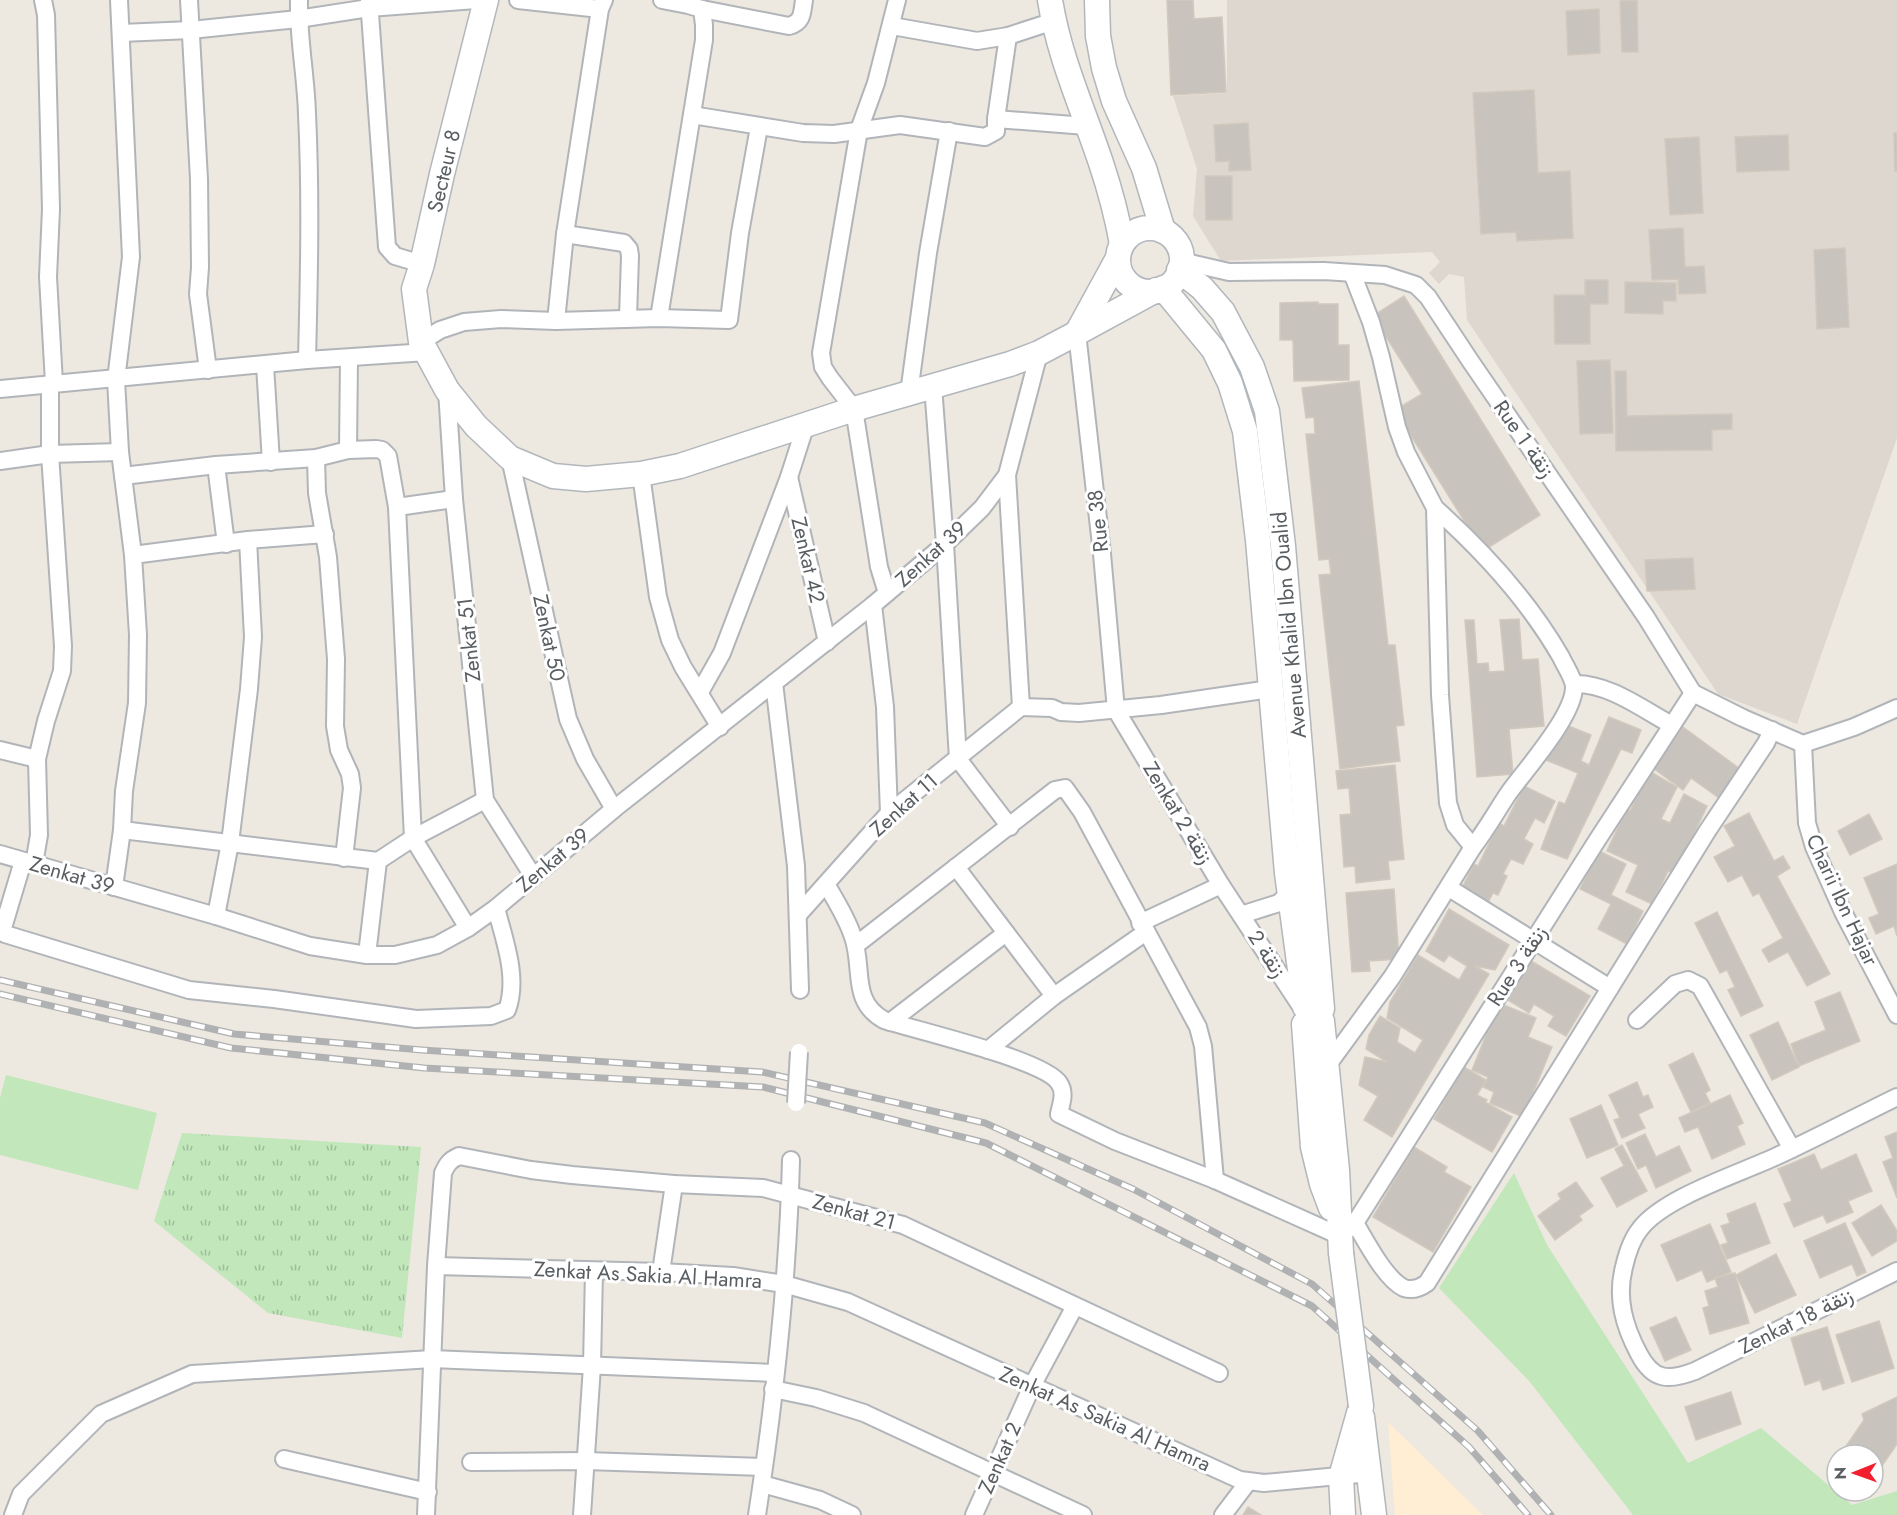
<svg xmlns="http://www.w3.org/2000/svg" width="1897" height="1515" font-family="Jost,Vazirmatn,sans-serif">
	<defs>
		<pattern id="park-tufts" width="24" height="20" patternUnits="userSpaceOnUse" patternTransform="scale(1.5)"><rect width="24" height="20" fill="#c1e7ba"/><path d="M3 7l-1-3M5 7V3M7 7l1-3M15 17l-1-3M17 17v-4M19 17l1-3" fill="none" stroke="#a0be9b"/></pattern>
	</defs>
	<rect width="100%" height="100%" fill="#ede8e0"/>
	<polygon fill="#ffeed3" points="1388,1422 1483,1515 1395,1515"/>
	<polygon fill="#ddd7cf" points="1227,0 1897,0 1897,438 1797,724 1718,694 1467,320 1464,277 1449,274 1439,284 1429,273 1440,262 1432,252 1221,261 1193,216 1197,169 1173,96 1227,93"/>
	<g fill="#c1e7ba">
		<polygon points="6,1075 157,1113 138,1190 0,1155 0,1098"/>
		<polygon points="1514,1173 1547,1245 1688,1463 1761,1428 1852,1505 1897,1491 1897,1515 1633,1515 1530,1382 1439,1288"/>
	</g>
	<polygon fill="url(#park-tufts)" points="182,1133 421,1147 402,1338 268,1313 154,1221"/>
	<g fill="#c8c3bd" stroke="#d2c9be" stroke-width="1.5">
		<polygon points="1167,0 1193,0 1194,19 1222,17 1226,92 1171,95"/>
		<polygon points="1637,0 1638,52 1622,52 1620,1"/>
		<polygon points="1599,9 1600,53 1568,55 1566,11"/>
		<polygon points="1534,90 1538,173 1570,171 1573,238 1517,241 1516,232 1481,234 1473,93"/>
		<polygon points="1248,123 1251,170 1229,171 1229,161 1216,162 1214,125"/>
		<polygon points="1894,133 1897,133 1897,171 1895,171"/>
		<polygon points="1788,135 1789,170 1737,172 1735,137"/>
		<polygon points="1699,137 1703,213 1670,215 1665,139"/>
		<polygon points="1205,176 1232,176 1232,220 1206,220"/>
		<polygon points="1683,228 1685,267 1704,266 1706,293 1679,294 1678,279 1652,280 1649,230"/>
		<polygon points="1845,248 1849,327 1817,329 1814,250"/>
		<polygon points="1585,280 1608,280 1608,304 1590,304 1590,344 1555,344 1554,295 1585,295"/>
		<polygon points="1625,282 1676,283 1676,301 1663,301 1663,314 1625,313"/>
		<polygon points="1404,296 1540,515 1483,551 1395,410 1422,394 1373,316"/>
		<polygon points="1318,302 1318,304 1338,304 1338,345 1349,345 1349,380 1294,381 1293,340 1280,340 1280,303"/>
		<polygon points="1610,360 1613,433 1580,434 1577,361"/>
		<polygon points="1615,371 1626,371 1627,416 1732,414 1732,429 1712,430 1712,450 1616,451"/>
		<polygon points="1359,381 1388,645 1395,645 1404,725 1396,726 1400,761 1340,769 1319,575 1331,574 1329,559 1319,560 1306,434 1315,434 1314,417 1306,418 1302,388"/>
		<polygon points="1693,558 1695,589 1647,591 1645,560"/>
		<polygon points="1519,619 1522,660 1538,659 1544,726 1509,729 1513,774 1477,777 1465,620 1474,620 1477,664 1488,663 1489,672 1505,671 1500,620"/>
		<polygon points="1609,717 1641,730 1632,753 1621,749 1567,859 1541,849 1559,802 1565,804 1578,773 1546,760 1561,723 1591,735 1581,761 1589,765"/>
		<polygon points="1683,727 1740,769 1719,798 1691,778 1683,790 1653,768"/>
		<polygon points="1395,765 1404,859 1388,861 1390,879 1356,883 1355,866 1344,867 1340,815 1351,814 1349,788 1338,789 1336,771"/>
		<polygon points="1649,771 1677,787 1661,819 1670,823 1684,794 1707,806 1675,874 1668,871 1652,904 1626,892 1638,865 1607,851 1627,808 1630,811"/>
		<polygon points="1524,786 1555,801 1544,823 1535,818 1524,839 1533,844 1523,864 1511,859 1503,874 1507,876 1498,895 1493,893 1486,906 1460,892 1474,864 1478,866 1499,823 1504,826"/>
		<polygon points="1749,813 1774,861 1783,856 1790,868 1777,876 1830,974 1807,986 1788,952 1769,962 1762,950 1783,938 1759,893 1753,896 1742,875 1728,882 1714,857 1735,846 1724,826"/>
		<polygon points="1869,814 1882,839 1850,855 1838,831"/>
		<polygon points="1599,851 1626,864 1611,895 1643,911 1627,944 1598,929 1611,904 1580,889"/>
		<polygon points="1897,864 1897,936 1894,926 1876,934 1869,918 1879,914 1864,878"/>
		<polygon points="1394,889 1399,959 1369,961 1370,971 1352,972 1346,893"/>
		<polygon points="1449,909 1509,945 1495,970 1475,966 1489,974 1392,1137 1364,1120 1378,1096 1359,1085 1365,1057 1387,1062 1366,1049 1369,1035 1380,1016 1400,1028 1397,1042 1415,1053 1423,1040 1387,1018 1390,1002 1418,955 1459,980 1467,966 1449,955 1444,962 1426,951"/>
		<polygon points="1717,912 1763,1006 1741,1016 1728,990 1735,987 1727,970 1720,973 1695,923"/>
		<polygon points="1531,961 1590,996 1566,1036 1548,1026 1554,1016 1534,1004 1529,1013 1508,1000"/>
		<polygon points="1840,992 1860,1041 1799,1066 1791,1044 1826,1030 1815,1002"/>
		<polygon points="1499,1003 1536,1018 1528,1037 1552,1047 1523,1117 1490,1103 1494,1092 1483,1087 1488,1077 1472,1070"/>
		<polygon points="1778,1022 1799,1067 1772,1080 1750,1035"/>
		<polygon points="1693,1053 1710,1090 1705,1093 1710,1103 1691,1112 1669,1065"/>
		<polygon points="1464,1067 1486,1080 1477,1095 1487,1100 1485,1102 1512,1117 1492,1152 1434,1119"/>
		<polygon points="1637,1082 1643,1097 1648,1095 1653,1107 1638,1114 1645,1128 1622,1138 1614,1120 1620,1118 1609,1095"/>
		<polygon points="1730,1095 1743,1123 1737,1126 1745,1144 1712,1159 1698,1127 1685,1132 1679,1118"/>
		<polygon points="1601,1105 1618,1145 1587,1158 1570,1119"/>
		<polygon points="1897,1132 1897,1198 1883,1162 1893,1158 1885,1137"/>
		<polygon points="1645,1134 1656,1157 1679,1146 1691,1171 1656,1188 1646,1165 1638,1169 1626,1143"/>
		<polygon points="1622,1145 1647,1191 1617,1207 1601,1178 1624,1166 1615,1149"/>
		<polygon points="1414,1147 1447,1167 1444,1172 1471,1187 1433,1252 1373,1217"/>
		<polygon points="1814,1154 1821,1170 1856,1154 1872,1191 1848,1201 1853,1212 1827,1223 1823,1215 1794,1227 1784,1204 1792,1201 1778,1169"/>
		<polygon points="1576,1182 1593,1206 1579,1216 1582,1220 1555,1240 1538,1216 1561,1199 1558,1194"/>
		<polygon points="1755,1203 1770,1243 1727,1259 1721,1245 1728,1243 1721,1226 1730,1223 1727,1214"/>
		<polygon points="1881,1205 1897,1231 1897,1241 1872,1256 1852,1223"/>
		<polygon points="1845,1223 1866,1272 1857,1276 1852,1264 1820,1278 1804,1241"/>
		<polygon points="1710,1224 1731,1272 1707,1282 1702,1270 1677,1281 1661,1245"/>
		<polygon points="1776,1254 1796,1295 1755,1313 1736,1275"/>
		<polygon points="1735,1273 1749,1323 1710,1334 1703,1308 1709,1306 1705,1291 1718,1287 1715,1278"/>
		<polygon points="1676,1317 1691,1350 1665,1361 1650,1328"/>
		<polygon points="1879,1321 1894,1368 1852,1382 1836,1335"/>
		<polygon points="1827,1327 1844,1383 1823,1390 1820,1380 1805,1385 1791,1338"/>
		<polygon points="1731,1392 1741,1424 1696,1440 1685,1407"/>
		<polygon points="1897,1397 1897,1444 1873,1479 1873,1455 1840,1455 1864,1420 1862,1414"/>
		<polygon points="1248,1507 1261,1515 1243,1515"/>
	</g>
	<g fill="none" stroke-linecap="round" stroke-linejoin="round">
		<g stroke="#b1b5b9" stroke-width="20">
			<g id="street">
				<polyline points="43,0 46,15 51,209 48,277 54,383"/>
				<polyline points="189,0 199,179 200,267 198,294 208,370"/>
				<path d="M299 0C298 38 306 76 307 114 311 196 309 278 307 360"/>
				<polyline points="369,0 387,247 395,256 422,264"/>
				<polyline points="518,0 600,9"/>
				<path d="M702 9 789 26C803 22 802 13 804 0"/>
				<polyline points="892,26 977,41 1008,36 1054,21"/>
				<polyline points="121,33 191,30 298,19 369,8 476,0"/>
				<polyline points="692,115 803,133 834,134 900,125 985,137 996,131 996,119 1086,126"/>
				<polyline points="996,119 1008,36"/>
				<polyline points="565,234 624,243 629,249 630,256 628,318"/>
				<polyline points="1181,261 1229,272 1324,271 1385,275 1416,285 1428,297 1471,362 1646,617 1693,693 1743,718 1803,744"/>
				<path d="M1352 273 1371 322 1381 357 1397 427 1406 452 1435 508 1440 695 1448 803 1455 825 1473 847C1486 830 1496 812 1508 794 1525 770 1575 715 1574 686 1573 677 1565 666 1561 657 1529 601 1483 551 1435 508"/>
				<polyline points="659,318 704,40 704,25 702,9 688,5 662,0"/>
				<polyline points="556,321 565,234 600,9 604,0"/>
				<polyline points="1077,333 1102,554 1116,710 1221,885 1302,1008"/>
				<polyline points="421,342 440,330 464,322 501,319 556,321 659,318 729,320 740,233 759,127"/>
				<polyline points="265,365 271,462"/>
				<polyline points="933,386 945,544 958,759"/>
				<polyline points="0,389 307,360 427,352"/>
				<polyline points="447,390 454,499 485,800 533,876"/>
				<polyline points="909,393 928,253 949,131"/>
				<polyline points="348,450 349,358"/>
				<polyline points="316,458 317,493 328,557 336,659 335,726 339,750 350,774 352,788 344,858"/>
				<polyline points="510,458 568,719 585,759 614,809"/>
				<polyline points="0,461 50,454 120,452"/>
				<polyline points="216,465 226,544"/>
				<polyline points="641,474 658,597 670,640 683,667 720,727"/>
				<polyline points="1007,475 1021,707"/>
				<polyline points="123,476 216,465 316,458 348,450 376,449 382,450 388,456 397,507 413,838 468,928"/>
				<polyline points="789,477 827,642"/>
				<polyline points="397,507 454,499"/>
				<polyline points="133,555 248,540 325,534"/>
				<polyline points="887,593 879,567 854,409 830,378 823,367 821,353 859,130 876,83 897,0"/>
				<polyline points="873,605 885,707 889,813"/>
				<polyline points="774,683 796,866 800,990"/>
				<path d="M1574 684C1609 683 1642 709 1672 725"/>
				<polyline points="700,692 722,653 789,477 806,424"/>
				<polyline points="1021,707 1052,708 1061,712 1079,713 1161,705 1270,689"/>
				<polyline points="1803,744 1807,823 1814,847 1843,912 1897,1015"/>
				<polyline points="1803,744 1854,727 1897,708"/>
				<polyline points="0,750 37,759"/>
				<polyline points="958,759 1010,827"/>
				<polyline points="122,830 378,861 413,838 485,800"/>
				<polyline points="0,854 216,916 310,946 367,955 395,955 437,945 468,928 496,908 614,809 873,605 945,544 982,508 1007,475 1039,353"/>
				<path d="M23 861 3 928 5 934 189 990 274 999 416 1019 491 1016 507 1010C519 978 504 939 496 908"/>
				<polyline points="34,864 39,835 37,759 46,721 62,671 63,646 50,454 50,384"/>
				<polyline points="956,867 1054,996"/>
				<path d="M826 884C836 901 847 918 853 937 864 968 850 1001 884 1020 915 1030 1045 1060 1059 1083 1066 1093 1061 1104 1059 1114L1115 1141 1215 1180 1340 1236 1355 1223 1596 842 1693 693"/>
				<polyline points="114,887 122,830 124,791 137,703 138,635 133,555 120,452 116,380 131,257 119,0"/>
				<polyline points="1449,888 1610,988"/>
				<polyline points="798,915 889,813 1021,707"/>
				<polyline points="1241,915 1279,903 1289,893"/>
				<polyline points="216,916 230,843 249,689 253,637 248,540"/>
				<polyline points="1140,923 1221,885"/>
				<polyline points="856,945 1055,790 1065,788 1082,812 1198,1027 1203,1046 1215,1180"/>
				<polyline points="367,955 378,861"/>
				<polyline points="1637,1020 1675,984 1688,980 1700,986 1792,1149"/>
				<polyline points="890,1022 1006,933"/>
				<polyline points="988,1050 1054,996 1146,932"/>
				<polyline points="1327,1066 1392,977 1473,847"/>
				<path d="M1897 1097C1856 1117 1816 1138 1775 1157 1738 1174 1663 1198 1640 1229 1631 1240 1627 1254 1624 1267 1616 1298 1624 1326 1639 1354 1653 1381 1669 1381 1695 1371L1897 1271"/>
				<path d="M1355 1223C1366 1241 1385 1279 1404 1288 1413 1291 1420 1288 1427 1283L1708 830 1766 743 1772 730"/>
				<polyline points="436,1266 661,1272 733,1276 784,1284 848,1302 1240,1480 1264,1483 1370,1473"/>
				<polyline points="661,1272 674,1184"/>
				<polyline points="773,1389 816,1398 864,1413 1083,1515"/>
				<polyline points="284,1459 428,1492"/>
				<polyline points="471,1462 586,1461 763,1467"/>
				<polyline points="762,1484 820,1500 852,1515"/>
				<polyline points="13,1515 21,1494 101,1414 192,1374 432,1359 775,1373"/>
				<path d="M426 1515 436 1266 443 1173C447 1164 450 1160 459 1156L531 1170 572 1175 674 1184 763 1188 903 1225 1219 1373"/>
				<polyline points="582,1515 592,1366 594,1271"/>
				<path d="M757 1515C775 1398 788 1278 791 1160"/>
				<polyline points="974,1515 1032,1386 1075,1306"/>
				<polyline points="1223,1515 1248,1482"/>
			</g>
		</g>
		<g stroke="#b2b7bc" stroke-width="27">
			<g id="secondary">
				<polyline points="486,0 442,174 422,264 414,289 421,342 447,390 476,426 510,458 553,476 586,479 641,474 680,466 854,409 1010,364 1039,353 1077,333 1156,290"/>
				<path d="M1050 0C1059 57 1083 109 1101 163 1110 190 1117 216 1122 244"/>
				<polyline points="1097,0 1098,36 1104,68 1114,101 1144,168 1163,231"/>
				<circle cx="1150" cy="260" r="32"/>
				<polyline points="1179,270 1202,288 1223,312 1252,367 1267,411 1283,546 1322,1009"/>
				<polyline points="1163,288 1214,350 1230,383 1245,431 1258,540 1287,873 1305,1007"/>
				<polyline points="1077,333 1118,258"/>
				<polyline points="1322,1021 1337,1170 1341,1253"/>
				<polyline points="1304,1024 1313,1147 1322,1184 1331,1208"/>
				<polyline points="1362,1417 1374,1515"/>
				<polyline points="1343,1515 1341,1477 1361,1406"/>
			</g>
		</g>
		<use href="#street" stroke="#fff" stroke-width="16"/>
		<use href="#secondary" stroke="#fff" stroke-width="24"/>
		<g stroke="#b0b1b2" stroke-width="7">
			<g id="rail">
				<polyline points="0,980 234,1034 422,1050 762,1072 985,1123 1133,1189 1312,1284 1478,1431 1551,1515"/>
				<polyline points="0,994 231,1048 424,1068 763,1087 986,1143 1312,1306 1469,1447 1528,1515"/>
			</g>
		</g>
		<use href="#rail" stroke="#fff" stroke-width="4.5" stroke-dasharray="14" stroke-linecap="butt"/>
		<g stroke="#b1b5b9" stroke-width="20" stroke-linecap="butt">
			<polyline id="street-bridge" points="796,1103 799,1052"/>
		</g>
		<g stroke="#b2b7bc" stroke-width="27" stroke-linecap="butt">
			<polyline id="secondary-bridge" points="1341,1253 1361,1406"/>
		</g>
		<use href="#street-bridge" stroke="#fff" stroke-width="16"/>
		<use href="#secondary-bridge" stroke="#fff" stroke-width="24"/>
	</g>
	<g text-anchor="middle" stroke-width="6" stroke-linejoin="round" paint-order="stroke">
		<g font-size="21" fill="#595e62" stroke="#fff">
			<text transform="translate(444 171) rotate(-77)" y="7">Secteur 8</text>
			<text transform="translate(1524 439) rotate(55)" y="7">Rue 1 زنقة</text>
			<text transform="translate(1098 521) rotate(-96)" y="7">Rue 38</text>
			<text transform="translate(931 554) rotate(-42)" y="7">Zenkat 39</text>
			<text transform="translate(808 560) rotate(77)" y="7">Zenkat 42</text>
			<text transform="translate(1289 625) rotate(-95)" y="7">Avenue Khalid Ibn Oualid</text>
			<text transform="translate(549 638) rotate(78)" y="7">Zenkat 50</text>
			<text transform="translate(469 640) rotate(-96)" y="7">Zenkat 51</text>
			<text transform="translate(904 805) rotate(-42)" y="7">Zenkat 11</text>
			<text transform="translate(1178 813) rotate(59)" y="7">Zenkat 2 زنقة</text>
			<text transform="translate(553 860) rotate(-40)" y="7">Zenkat 39</text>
			<text transform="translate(72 875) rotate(16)" y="7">Zenkat 39</text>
			<text transform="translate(1842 900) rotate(65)" y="7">Charii Ibn Hajar</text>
			<text transform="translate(1267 954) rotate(57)" y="7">زنقة 2</text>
			<text transform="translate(1517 966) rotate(-57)" y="7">Rue 3 زنقة</text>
			<text transform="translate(854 1212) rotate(15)" y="7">Zenkat 21</text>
			<text transform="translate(648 1275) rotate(3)" y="7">Zenkat As Sakia Al Hamra</text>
			<text transform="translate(1796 1321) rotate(-26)" y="7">Zenkat 18 زنقة</text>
			<text transform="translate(1105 1419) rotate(24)" y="7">Zenkat As Sakia Al Hamra</text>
			<text transform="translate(1000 1458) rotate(-66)" y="7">Zenkat 2</text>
		</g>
	</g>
	<g transform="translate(1855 1473) rotate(269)"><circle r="28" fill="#ffffff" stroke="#bdbfc0" stroke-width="1.5"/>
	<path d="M0-4.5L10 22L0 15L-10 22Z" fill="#f2202e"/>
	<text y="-9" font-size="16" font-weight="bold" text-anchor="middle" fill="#595e62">N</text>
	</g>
</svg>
